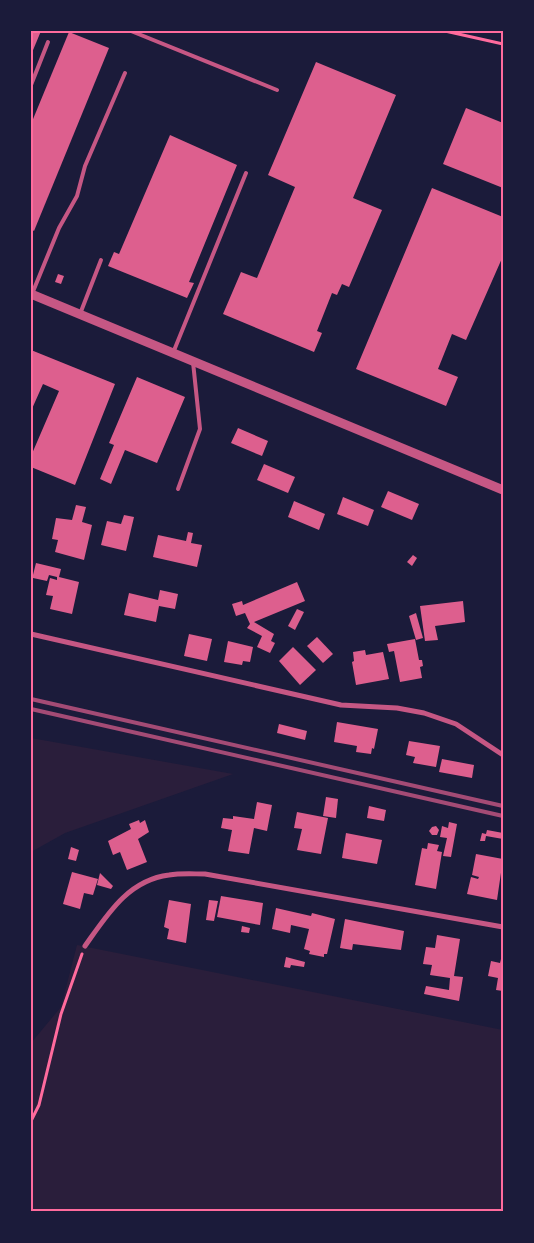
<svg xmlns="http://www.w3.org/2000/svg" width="534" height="1243" font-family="'DejaVu Sans',sans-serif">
	<rect width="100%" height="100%" fill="#1b1b3a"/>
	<g fill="#2a1e3b">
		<polygon points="31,738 233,774 65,833 31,852"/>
		<polygon points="77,945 503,1030 503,1212 31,1212 31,1043 61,1007"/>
	</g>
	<g fill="#dd5f8e">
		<polygon points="31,31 41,31 31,55"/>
		<polygon points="69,32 109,48 34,231 31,229 31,124"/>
		<polygon points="316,62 396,95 353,198 382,210 349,287 342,284 337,295 332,293 317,331 322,333 314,352 223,314 241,272 257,278 295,187 268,175"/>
		<polygon points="466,108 503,123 503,188 443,164"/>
		<polygon points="170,135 237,165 189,282 194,283 187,298 108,266 114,252 119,254"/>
		<polygon points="432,188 503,217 503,256 466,340 452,334 438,369 458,377 446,406 356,369"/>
		<polygon points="58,274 64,276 61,284 55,282"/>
		<polygon points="31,350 115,384 75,485 31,467 31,456 59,391 43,384 31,411"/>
		<polygon points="137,377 185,397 157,463 125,450 111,484 100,479 114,445 109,443"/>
		<polygon points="238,428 268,441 262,456 231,443"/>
		<polygon points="264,464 295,477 288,493 257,480"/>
		<polygon points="388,491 419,504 412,520 381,507"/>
		<polygon points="343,497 374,510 368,526 337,514"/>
		<polygon points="294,501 325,514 319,530 288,517"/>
		<polygon points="76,505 86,507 82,522 92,525 84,560 55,552 58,540 52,539 56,518 72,520"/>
		<polygon points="124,515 134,517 126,551 101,545 107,521 121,524"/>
		<polygon points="188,532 193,533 191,543 202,545 197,567 153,557 158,535 186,541"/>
		<polygon points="413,555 417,558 412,566 407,562"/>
		<polygon points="36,563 61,569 59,577 79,582 72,614 50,609 53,596 46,595 50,578 57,580 57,577 49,575 47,581 33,578 31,583"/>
		<polygon points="297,582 305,601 254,622 274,634 271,641 275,643 270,653 257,647 262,636 247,628 250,624 245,613 236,616 232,604 242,601 243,605"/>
		<polygon points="160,590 178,594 175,609 159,606 156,622 124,615 129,593 158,600"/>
		<polygon points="463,601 465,622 435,626 438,640 425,641 420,606"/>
		<polygon points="297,609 304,612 295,630 288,626"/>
		<polygon points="416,613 423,638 416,640 409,616"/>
		<polygon points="189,634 212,639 207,661 184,656"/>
		<polygon points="317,637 333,654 323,663 307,646"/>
		<polygon points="415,639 419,660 422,660 423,666 420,667 422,678 400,682 394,651 389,652 387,644"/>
		<polygon points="228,641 253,647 250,662 243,661 242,665 224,662"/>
		<polygon points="293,647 316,670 300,685 279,661"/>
		<polygon points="365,650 366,655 383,652 389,679 356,685 352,662 354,661 353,652"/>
		<polygon points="337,722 378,729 374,749 372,748 371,754 356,752 357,746 334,742"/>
		<polygon points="279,724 307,731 305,740 277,733"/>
		<polygon points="409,741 440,746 436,767 413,763 415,757 406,755"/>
		<polygon points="442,759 474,765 472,778 439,772"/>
		<polygon points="326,797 338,799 336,818 323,816"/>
		<polygon points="257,802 272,805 267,831 254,828 249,854 228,851 232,830 221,828 223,818 233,819 233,816 254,819"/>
		<polygon points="369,806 386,810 384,821 367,818"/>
		<polygon points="297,812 328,818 321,854 297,850 302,829 294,828"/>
		<polygon points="139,820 140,823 145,820 149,832 138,839 147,862 127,870 120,852 113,855 108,841 131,829 129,824"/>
		<polygon points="449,822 457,824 451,857 443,856 447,838 440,837 442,826 448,828"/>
		<polygon points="436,826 439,830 437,835 432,835 429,831 432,827"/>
		<polygon points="487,830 503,833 503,839 486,836 485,841 480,841 482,833 486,834"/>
		<polygon points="346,833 382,840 377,864 342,858"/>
		<polygon points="428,843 439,845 437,851 442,852 436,889 415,885 422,848 427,849"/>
		<polygon points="71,847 79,850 76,861 68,859"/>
		<polygon points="476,854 503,859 497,900 467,894 471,877 478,879 479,877 472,875"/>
		<polygon points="72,872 98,879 93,895 84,893 80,909 63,904"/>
		<polygon points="100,873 113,886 111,889 97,885"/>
		<polygon points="221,896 263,903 260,925 217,917"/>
		<polygon points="169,900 191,904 186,943 167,939 169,929 164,927"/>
		<polygon points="209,900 218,901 214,921 206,920"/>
		<polygon points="276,908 311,916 312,913 335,919 327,954 324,954 324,957 309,954 310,951 304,949 309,929 291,925 290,933 272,929"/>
		<polygon points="345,919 404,931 401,950 353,944 352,950 340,948"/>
		<polygon points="242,926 250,928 249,933 241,932"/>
		<polygon points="437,935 460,939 454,976 463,977 459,1001 424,994 426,986 449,990 450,978 430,975 432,965 423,964 426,947 435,948"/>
		<polygon points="502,955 503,955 503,991 496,990 498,978 488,976 491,961 500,963"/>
		<polygon points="286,957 305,962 304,967 291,965 290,968 284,967"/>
	</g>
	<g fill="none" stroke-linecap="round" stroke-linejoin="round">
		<g stroke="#ff6b9d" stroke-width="3">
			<polyline points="445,31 503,44"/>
			<polyline points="31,1121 39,1105 61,1014 82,954"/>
		</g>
		<g stroke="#c65784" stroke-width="4">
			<polyline points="131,31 277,90"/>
			<polyline points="31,85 48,42"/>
			<polyline points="32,294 59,228 77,196 85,166 125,73"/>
			<polyline points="80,314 101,260"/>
			<polyline points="173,353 246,173"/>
			<polyline points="178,489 200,429 193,362"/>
		</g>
		<g stroke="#c65784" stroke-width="5">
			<polyline points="31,634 341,705 397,708 424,713 456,724 503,755"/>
			<path d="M85 946C107 915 128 880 169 875 181 873 193 874 205 874L503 927"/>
		</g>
		<polyline stroke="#c65784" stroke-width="9" points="31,294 503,490"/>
		<g stroke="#a44b75" stroke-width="4">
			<polyline points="31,699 503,806"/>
			<polyline points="31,709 503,816"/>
		</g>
	</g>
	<rect width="534" height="1243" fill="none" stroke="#1b1b3a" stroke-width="65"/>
	<rect x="32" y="32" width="470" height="1178" fill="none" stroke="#ff6b9d" stroke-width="2"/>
</svg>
